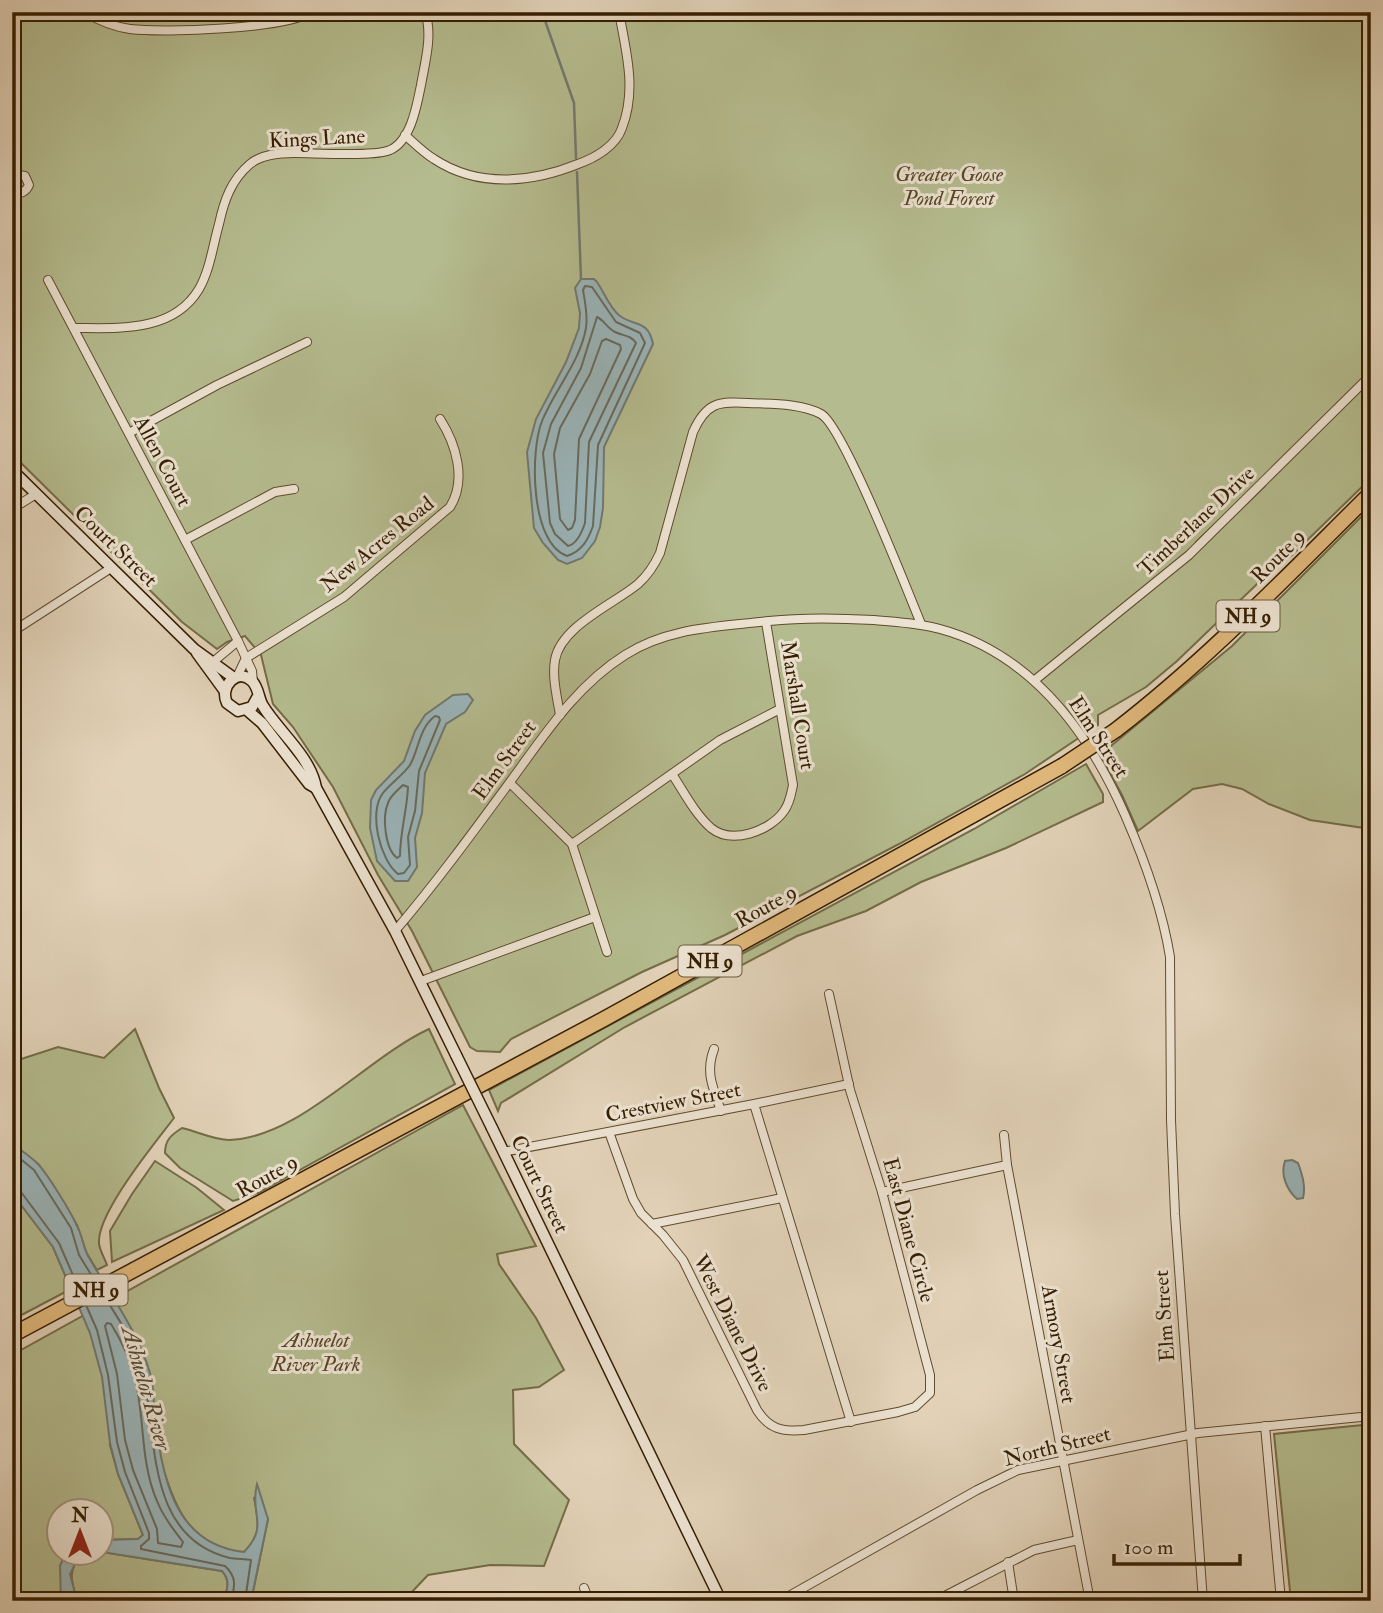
<svg xmlns="http://www.w3.org/2000/svg" width="1383" height="1613" font-family="'IM FELL Double Pica',serif">
	<rect width="100%" height="100%" fill="#e2d2b8"/>
	<filter id="stains"><feTurbulence type="fractalNoise" baseFrequency=".00286" numOctaves="4"/><feColorMatrix values="0 0 0 0 .2 0 0 0 0 .09 0 0 0 0 .02 0 0 0 .5 -.17"/></filter>
	<radialGradient id="worn" r=".72"><stop offset=".6" stop-color="#630" stop-opacity="0"/><stop offset="1" stop-color="#630" stop-opacity=".3"/></radialGradient>
	<g fill="#b4bb8e" stroke="#746c47" stroke-width="2" fill-rule="evenodd">
		<path d="M12 12H1371V478L1289 558H1284L1177 661 1146 687 1098 715V725L1025 774 899 844 725 935 642 972 511 1039 500 1052 477 1051 470 1047 412 931 378 875 333 787 293 727 273 704 261 655 245 636 227 642 217 649 182 622 12 454ZM1259 482 1265 486 1200 549 1196 542Z"/>
		<polygon points="1371,507 1371,829 1310,820 1269,804 1242,789 1222,784 1193,789 1138,831 1122,795 1100,755 1232,646"/>
		<polygon points="1086,764 1103,794 1103,802 1006,848 921,882 866,911 797,936 625,1027 501,1103 498,1111 489,1090 974,829"/>
		<path d="M135 1029 159 1088 174 1118C155 1143 96 1214 99 1244 100 1251 105 1259 107 1265L97 1270 86 1252 77 1225 39 1165 12 1143V1062L58 1047 104 1058Z"/>
		<path d="M429 1029 455 1084 258 1193 233 1201 180 1168 165 1153C165 1140 171 1135 182 1128 196 1131 214 1140 229 1140 299 1138 366 1058 429 1029Z"/>
		<path d="M463 1105 536 1246 497 1254 499 1264 536 1318 564 1370 539 1387 513 1390 514 1444 569 1500 544 1566 490 1565 428 1575 408 1596 406 1601H251L268 1519 254 1497C258 1521 263 1533 244 1553 191 1546 175 1510 162 1464L110 1445 118 1474 143 1535 138 1539 102 1540V1512H60V1554H65L63 1556 61 1601H12V1355Z"/>
		<polygon points="155,1161 197,1188 224,1210 112,1262 110,1231 132,1194"/>
		<polygon points="12,1193 53,1247 71,1289 12,1320"/>
		<polygon points="1362,1425 1366,1467 1371,1471 1371,1601 1291,1601 1274,1434"/>
		<path d="M102 1552 222 1571C231 1581 227 1589 224 1601H77C71 1579 68 1574 80 1554Z"/>
	</g>
	<g fill="#9ab5ba" stroke="#727970" stroke-width="2">
		<path d="M581 279H594L597 282C604 292 610 309 620 316 635 327 648 319 653 344L604 447 603 508 600 527 595 541 582 558 567 564 558 560 543 543 534 528 527 452 536 419 566 362 579 328 580 313 575 288Z"/>
		<polygon points="468,694 473,700 465,712 446,724 425,773 422,813 415,838 417,867 408,881 395,881 377,861 370,828 371,800 376,790 404,761 415,731 425,715 453,695"/>
		<path d="M12 1143C20 1150 30 1156 37 1163 47 1173 71 1212 77 1226 82 1235 83 1246 88 1256 110 1294 137 1330 150 1373 154 1386 153 1401 155 1415 162 1474 172 1544 244 1552 270 1525 249 1514 257 1484L268 1519 251 1601H224C227 1589 231 1581 222 1571L102 1552V1540L138 1539 143 1535 118 1474 110 1443 102 1377 90 1333 53 1247 12 1193Z"/>
		<path d="M1292 1160 1298 1163C1302 1174 1306 1186 1303 1198L1297 1199C1287 1190 1280 1175 1285 1161Z"/>
		<polygon points="65,1554 80,1554 70,1574 77,1601 61,1601 60,1566"/>
	</g>
	<g fill="none" stroke-linecap="round" stroke-linejoin="round">
		<g stroke="#686a5d" stroke-width="2">
			<path d="M585 286 592 287 616 322 640 333 645 343 598 445 593 526C588 540 582 551 567 556 530 543 530 451 542 421 555 389 580 362 586 328 588 315 585 302 583 290Z"/>
			<path d="M597 317C604 320 607 328 615 332 623 336 631 335 636 343L589 442 585 523C582 532 577 544 568 546L555 534 550 523 543 453 551 424 581 368Z"/>
			<polygon points="606,339 620,345 621,349 579,439 575,520 572,528 568,530 560,519 554,454 560,428 590,374 602,341"/>
			<path d="M435 716 439 717 440 720 419 771 415 811 408 837 410 865 404 873 398 874C380 860 368 812 383 793 391 783 403 775 410 765 419 749 419 728 435 716Z"/>
			<path d="M403 785 408 787C407 811 400 832 400 856L397 858C385 849 382 817 388 803 390 796 398 790 403 785Z"/>
			<polyline points="12,1152 34,1170 71,1228 79,1255 95,1281"/>
			<polyline points="12,1189 21,1192 59,1243 79,1289"/>
			<path d="M104 1296C120 1321 138 1348 144 1377 157 1442 147 1538 230 1558 237 1559 245 1559 251 1560L245 1601"/>
			<path d="M86 1305 97 1330 108 1375 117 1442 125 1472 149 1533V1539L141 1546V1549L225 1566C237 1577 235 1586 231 1601"/>
			<path d="M107 1323 111 1324C121 1340 130 1359 135 1378 145 1419 140 1462 157 1501 163 1516 173 1529 183 1542L181 1547 158 1543 157 1529 133 1470 125 1440 117 1374 105 1326Z"/>
		</g>
		<g stroke="#727970" stroke-width="2.5">
			<polyline points="542,12 574,103 576,158"/>
			<polyline points="577,172 581,279"/>
		</g>
		<g stroke="#604b2e" stroke-width="10">
			<g id="street">
				<path d="M84 12C98 20 114 27 130 29 163 33 285 29 311 12"/>
				<path d="M405 135C414 143 424 153 434 159 478 188 531 183 578 164 595 158 616 146 622 128 637 89 626 52 619 12"/>
				<path d="M12 174 25 176 29 185C26 192 20 195 12 192"/>
				<polyline points="48,280 238,641 252,671 253,682"/>
				<path d="M74 328C117 328 173 333 199 289 210 270 213 245 219 224 224 201 231 180 250 164 262 154 280 153 295 153 315 153 375 157 390 150 411 141 417 105 421 85 425 62 433 35 425 12"/>
				<polyline points="129,433 217,385 307,342"/>
				<polyline points="12,509 36,494"/>
				<polyline points="185,540 275,492 294,489"/>
				<polyline points="12,632 111,568"/>
				<polyline points="213,662 238,641"/>
				<path d="M237 677 246 658 344 597 450 507C467 480 456 444 440 419"/>
				<polyline points="1035,680 1189,555 1371,375"/>
				<path d="M560 715C557 697 552 677 555 660 561 626 614 604 638 584 648 575 655 564 660 553L693 432C706 403 718 401 748 403 770 404 801 403 821 414 843 426 908 592 921 624"/>
				<path d="M672 774C684 792 695 814 711 828 732 845 770 831 784 811 790 803 791 794 793 785L766 622"/>
				<polyline points="510,783 572,844 607,952"/>
				<polyline points="572,844 720,740 780,709"/>
				<path d="M395 931C435 884 471 835 507 786 542 739 574 687 625 655 668 627 720 627 769 621 805 617 839 618 874 620 896 622 919 623 940 629 1032 654 1088 731 1125 815 1145 861 1162 907 1170 957L1171 1120 1175 1214 1203 1601"/>
				<polyline points="421,981 595,917"/>
				<path d="M714 1049C705 1073 713 1087 721 1111"/>
				<polyline points="754,1104 851,1422"/>
				<path d="M609 1132 633 1199 641 1213 663 1235 683 1260 757 1410C769 1429 782 1432 804 1430L898 1412 915 1407 930 1393V1375L882 1192 850 1090 829 994"/>
				<polyline points="1004,1135 1007,1165 1090,1601"/>
				<polyline points="503,1152 754,1104 849,1084"/>
				<polyline points="882,1192 1007,1165"/>
				<polyline points="652,1224 782,1198"/>
				<polyline points="1265,1426 1281,1601"/>
				<polyline points="1008,1562 1014,1601"/>
				<polyline points="584,1588 589,1601"/>
				<polyline points="780,1601 977,1490 1018,1470 1198,1433 1371,1416"/>
				<polyline points="935,1601 1034,1550 1078,1540"/>
			</g>
		</g>
		<g stroke="#351e00" stroke-width="13">
			<g id="secondary">
				<polyline points="12,470 194,649 234,678"/>
				<polyline points="197,653 224,690"/>
				<path d="M257 698 252 707 238 711 227 703C219 687 237 667 252 681 259 688 258 698 263 706 279 732 311 757 316 788L395 931 456 1055"/>
				<polyline points="247,710 262,723 309,784 316,788"/>
				<polyline points="492,1128 721,1601"/>
			</g>
		</g>
		<g stroke="#351e00" stroke-width="17">
			<g id="highway">
				<path d="M1116 730C1208 659 1288 575 1371 493"/>
				<polyline points="12,1335 604,1019 1062,766"/>
			</g>
		</g>
		<use href="#street" stroke="#ece2d1" stroke-width="8"/>
		<use href="#secondary" stroke="#ece2d1" stroke-width="10"/>
		<use href="#highway" stroke="#e1b97c" stroke-width="14"/>
		<g stroke="#351e00" stroke-width="13" stroke-linecap="butt">
			<polyline id="secondary-bridge" points="456,1055 492,1128"/>
		</g>
		<g stroke="#351e00" stroke-width="17" stroke-linecap="butt">
			<polyline id="highway-bridge" points="1062,766 1116,730"/>
		</g>
		<use href="#secondary-bridge" stroke="#ece2d1" stroke-width="10"/>
		<use href="#highway-bridge" stroke="#e1b97c" stroke-width="14"/>
	</g>
	<g text-anchor="middle" stroke-width="6" stroke-linejoin="round" paint-order="stroke">
		<g fill="#ece2d1" stroke="#6c593f" stroke-width="2">
			<rect x="1216.5" y="600.5" width="63" height="31" rx="5"/>
			<rect x="678.5" y="945.5" width="63" height="31" rx="5"/>
			<rect x="64.5" y="1274.5" width="63" height="31" rx="5"/>
		</g>
		<g font-size="19" font-weight="bold" fill="#351e00">
			<text x="1248" y="623">NH 9</text>
			<text x="710" y="968">NH 9</text>
			<text x="96" y="1297">NH 9</text>
		</g>
		<g font-size="21" fill="#351e00" stroke="#ece2d1">
			<text transform="translate(317 138) rotate(-3)" y="7">Kings Lane</text>
			<text transform="translate(163 461) rotate(62)" y="7">Allen Court</text>
			<text transform="translate(1196 521) rotate(-43)" y="7">Timberlane Drive</text>
			<text transform="translate(377 544) rotate(-39)" y="7">New Acres Road</text>
			<text transform="translate(116 546) rotate(44)" y="7">Court Street</text>
			<text transform="translate(1278 556) rotate(-45)" y="7">Route 9</text>
			<text transform="translate(798 705) rotate(81)" y="7">Marshall Court</text>
			<text transform="translate(1099 737) rotate(57)" y="7">Elm Street</text>
			<text transform="translate(504 760) rotate(-54)" y="7">Elm Street</text>
			<text transform="translate(766 906) rotate(-29)" y="7">Route 9</text>
			<text transform="translate(673 1102) rotate(-11)" y="7">Crestview Street</text>
			<text transform="translate(267 1176) rotate(-29)" y="7">Route 9</text>
			<text transform="translate(540 1184) rotate(64)" y="7">Court Street</text>
			<text transform="translate(909 1230) rotate(75)" y="7">East Diane Circle</text>
			<text transform="translate(1164 1316) rotate(-94)" y="7">Elm Street</text>
			<text transform="translate(733 1323) rotate(63)" y="7">West Diane Drive</text>
			<text transform="translate(1059 1344) rotate(80)" y="7">Armory Street</text>
			<text transform="translate(1057 1446) rotate(-14)" y="7">North Street</text>
		</g>
		<g font-size="21" font-style="italic" fill="#554524" stroke="#ece2d1">
			<text x="949" y="181">Greater Goose<tspan x="949" dy="24">Pond Forest</tspan></text>
			<text x="316" y="1347">Ashuelot<tspan x="316" dy="24">River Park</tspan></text>
		</g>
		<g font-size="23" font-style="italic" fill="#534b38" stroke="#ece2d1">
			<text transform="translate(147 1388) rotate(74)" y="8">Ashuelot River</text>
		</g>
	</g>
	<rect width="1383" height="1613" fill="none" stroke="#e2d2b8" stroke-width="42"/>
	<rect x="14" y="14" width="1355" height="1585" fill="none" stroke="#351e00" stroke-width="3.5"/>
	<rect x="21" y="21" width="1341" height="1571" fill="none" stroke="#351e00" stroke-width="2"/>
	<g transform="translate(80 1532)"><circle r="33" fill="#ece2d1" stroke="#a3947d" stroke-width="2"/>
	<path d="M0-5L12 26L0 18L-12 26Z" fill="#8f2418"/>
	<text y="-10" font-size="19" font-weight="bold" text-anchor="middle" fill="#351e00">N</text>
	</g>
	<path d="M1114 1554v10h126v-10" fill="none" stroke="#351e00" stroke-width="3.5"/>
	<text x="1124" y="1554" font-size="21" fill="#351e00" stroke="#ece2d1" stroke-width="5" paint-order="stroke">100 m</text>
	<rect width="100%" height="100%" filter="url(#stains)"/>
	<rect width="100%" height="100%" fill="url(#worn)"/>
</svg>
